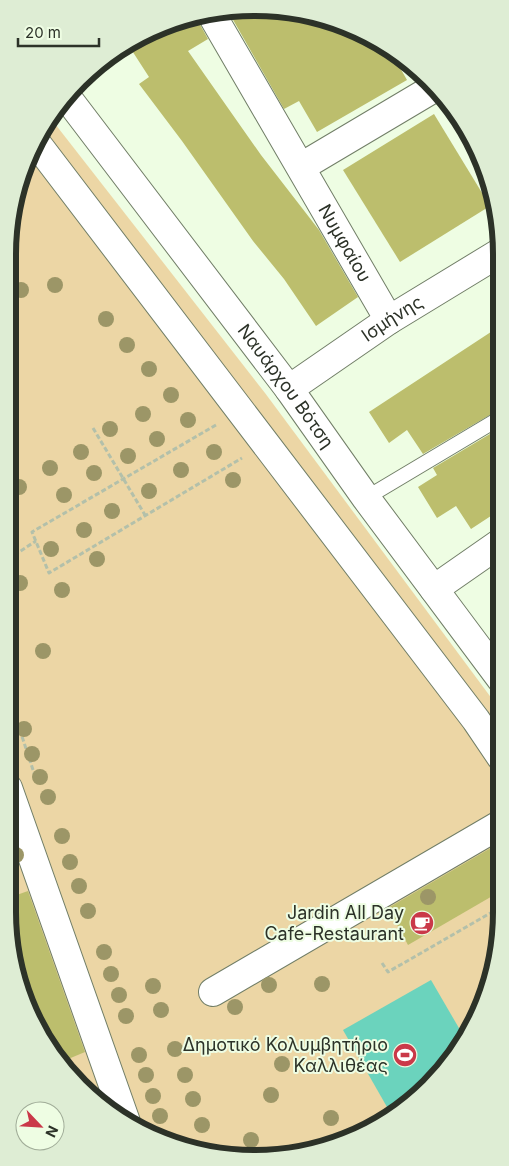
<svg xmlns="http://www.w3.org/2000/svg" width="509" height="1166" font-family="Inter,sans-serif">
	<rect width="100%" height="100%" fill="#eefde3"/>
	<polygon fill="#ecd6a5" points="52,120 265,393 501,711 501,911 488,991 440,1074 378,1126 302,1154 207,1154 131,1126 69,1074 21,991 8,911 8,254 21,175"/>
	<polygon fill="#6bd3bd" points="431,980 463,1035 440,1074 391,1114 343,1030"/>
	<g fill="#bcbe6d">
		<polygon points="239,8 334,21 391,49 391,52 407,80 317,132 299,101 284,109 228,11"/>
		<polygon points="197,19 208,39 188,51 261,155 319,230 358,297 316,326 284,279 253,241 182,141 139,84 149,77 129,46 146,33"/>
		<polygon points="434,114 490,206 400,262 343,170"/>
		<polygon points="500,326 500,409 423,454 407,430 389,443 369,412"/>
		<polygon points="500,428 500,510 471,529 456,506 437,518 418,487 437,475 433,468"/>
		<polygon points="501,842 501,891 408,945 388,908"/>
		<polygon points="28,891 85,1052 61,1062 21,991 8,912 8,898"/>
	</g>
	<g fill="none" stroke-linecap="round" stroke-linejoin="round">
		<g stroke="#717e67" stroke-width="16">
			<polyline id="lane" points="366,498 500,418"/>
		</g>
		<g stroke="#717e67" stroke-width="30">
			<g id="street">
				<path id="s1" d="M212 15 389 320"/>
				<path id="s2" d="M66 96 289 389 366 498 501 679"/>
				<polyline points="38,145 476,720 501,757"/>
				<polyline points="301,167 434,88"/>
				<path id="s3" d="M289 389 389 320 499 253"/>
				<polyline points="434,589 500,543"/>
				<polyline points="8,788 126,1122"/>
				<polyline points="213,992 501,824"/>
			</g>
		</g>
		<g stroke="#b3c0aa" stroke-width="3" stroke-dasharray="5 2.5" stroke-linecap="butt">
			<polyline points="8,270 11,276"/>
			<polyline points="216,425 32,532 49,573 242,458"/>
			<polyline points="93,428 145,515"/>
			<polyline points="8,559 36,541"/>
			<polyline points="8,694 36,779"/>
			<polyline points="382,963 388,972 501,907"/>
			<polyline points="73,1078 81,1073"/>
			<polyline points="154,1126 157,1135"/>
		</g>
		<use href="#lane" stroke="#fff" stroke-width="14"/>
		<use href="#street" stroke="#fff" stroke-width="28"/>
	</g>
	<g fill="#9c9667">
		<circle cx="55" cy="285" r="8"/>
		<circle cx="21" cy="290" r="8"/>
		<circle cx="106" cy="319" r="8"/>
		<circle cx="127" cy="345" r="8"/>
		<circle cx="149" cy="369" r="8"/>
		<circle cx="171" cy="395" r="8"/>
		<circle cx="143" cy="414" r="8"/>
		<circle cx="188" cy="420" r="8"/>
		<circle cx="110" cy="429" r="8"/>
		<circle cx="157" cy="439" r="8"/>
		<circle cx="81" cy="452" r="8"/>
		<circle cx="214" cy="452" r="8"/>
		<circle cx="128" cy="456" r="8"/>
		<circle cx="50" cy="468" r="8"/>
		<circle cx="181" cy="470" r="8"/>
		<circle cx="94" cy="473" r="8"/>
		<circle cx="233" cy="480" r="8"/>
		<circle cx="19" cy="487" r="8"/>
		<circle cx="149" cy="491" r="8"/>
		<circle cx="64" cy="495" r="8"/>
		<circle cx="112" cy="511" r="8"/>
		<circle cx="84" cy="530" r="8"/>
		<circle cx="51" cy="549" r="8"/>
		<circle cx="97" cy="559" r="8"/>
		<circle cx="20" cy="583" r="8"/>
		<circle cx="62" cy="590" r="8"/>
		<circle cx="43" cy="651" r="8"/>
		<circle cx="24" cy="729" r="8"/>
		<circle cx="32" cy="754" r="8"/>
		<circle cx="40" cy="777" r="8"/>
		<circle cx="48" cy="797" r="8"/>
		<circle cx="62" cy="836" r="8"/>
		<circle cx="16" cy="855" r="8"/>
		<circle cx="70" cy="862" r="8"/>
		<circle cx="79" cy="886" r="8"/>
		<circle cx="428" cy="897" r="8"/>
		<circle cx="88" cy="911" r="8"/>
		<circle cx="104" cy="952" r="8"/>
		<circle cx="111" cy="974" r="8"/>
		<circle cx="322" cy="984" r="8"/>
		<circle cx="269" cy="985" r="8"/>
		<circle cx="153" cy="986" r="8"/>
		<circle cx="119" cy="995" r="8"/>
		<circle cx="235" cy="1007" r="8"/>
		<circle cx="161" cy="1010" r="8"/>
		<circle cx="126" cy="1016" r="8"/>
		<circle cx="175" cy="1049" r="8"/>
		<circle cx="139" cy="1055" r="8"/>
		<circle cx="282" cy="1064" r="8"/>
		<circle cx="146" cy="1075" r="8"/>
		<circle cx="185" cy="1075" r="8"/>
		<circle cx="271" cy="1095" r="8"/>
		<circle cx="153" cy="1096" r="8"/>
		<circle cx="193" cy="1099" r="8"/>
		<circle cx="160" cy="1116" r="8"/>
		<circle cx="331" cy="1118" r="8"/>
		<circle cx="202" cy="1125" r="8"/>
		<circle cx="251" cy="1140" r="8"/>
	</g>
	<defs>
		<g id="cafe-disc" transform="scale(1.25)"><circle r="9.5" fill="#ca3949" stroke="#eefde3"/><path d="M-5.5-4.5H6V0H3Q3 3.5 0 3.5H-2.5Q-5.5 3.5-5.5 0ZM3-3.2v2h1.7v-2ZM-6 4.5H4V6H-6Z" fill="#fff"/></g>
		<g id="stadium-disc" transform="scale(1.25)"><circle r="9.5" fill="#ca3949" stroke="#eefde3"/><path d="M0-5a6.5 5 0 1 0 0 10a6.5 5 0 1 0 0-10ZM-3.5-1.8h7v3.6h-7Z" fill="#fff"/></g>
	</defs>
	<g fill-rule="evenodd">
		<use href="#cafe-disc" x="422" y="923"/>
		<use href="#stadium-disc" x="405" y="1055"/>
	</g>
	<g text-anchor="middle" stroke-width="4" stroke-linejoin="round" paint-order="stroke">
		<g font-size="18" fill="#2c3228" stroke="#eefde3">
			<text dy="6" stroke="none"><textPath href="#s1" startOffset="264">Νυμφαίου</textPath></text>
			<text dy="6" stroke="none"><textPath href="#s3" startOffset="125">Ισμήνης</textPath></text>
			<text dy="6" stroke="none"><textPath href="#s2" startOffset="364">Ναυάρχου Βότση</textPath></text>
		</g>
		<g font-size="18" fill="#2c3228" stroke="#eefde3" text-anchor="end">
			<text x="404" y="919">Jardin All Day<tspan x="404" dy="21">Cafe-Restaurant</tspan></text>
			<text x="388" y="1051">Δημοτικό Κολυμβητήριο<tspan x="388" dy="21">Καλλιθέας</tspan></text>
		</g>
	</g>
	<path d="M0 0H509V1166H0ZM254 16H255A238 238 0 0 1 493 254V912A238 238 0 0 1 255 1150H254A238 238 0 0 1 16 912V254A238 238 0 0 1 254 16Z" fill="#deedd4" fill-rule="evenodd"/>
	<path fill="none" stroke="#2c3228" stroke-width="6" d="M254 16H255A238 238 0 0 1 493 254V912A238 238 0 0 1 255 1150H254A238 238 0 0 1 16 912V254A238 238 0 0 1 254 16Z"/>
	<g transform="translate(40 1126) rotate(115)"><circle r="24" fill="#eefde3" stroke="#a0ac98"/>
	<path d="M0-4L9 19L0 12L-9 19Z" fill="#ca3949"/>
	<text y="-8" font-size="14" font-weight="bold" text-anchor="middle" fill="#2c3228">N</text>
	</g>
	<path d="M18 38v8h81v-8" fill="none" stroke="#2c3228" stroke-width="2.5"/>
	<text x="25" y="38" font-size="15" fill="#2c3228" stroke="#eefde3" stroke-width="4" paint-order="stroke">20 m</text>
</svg>
